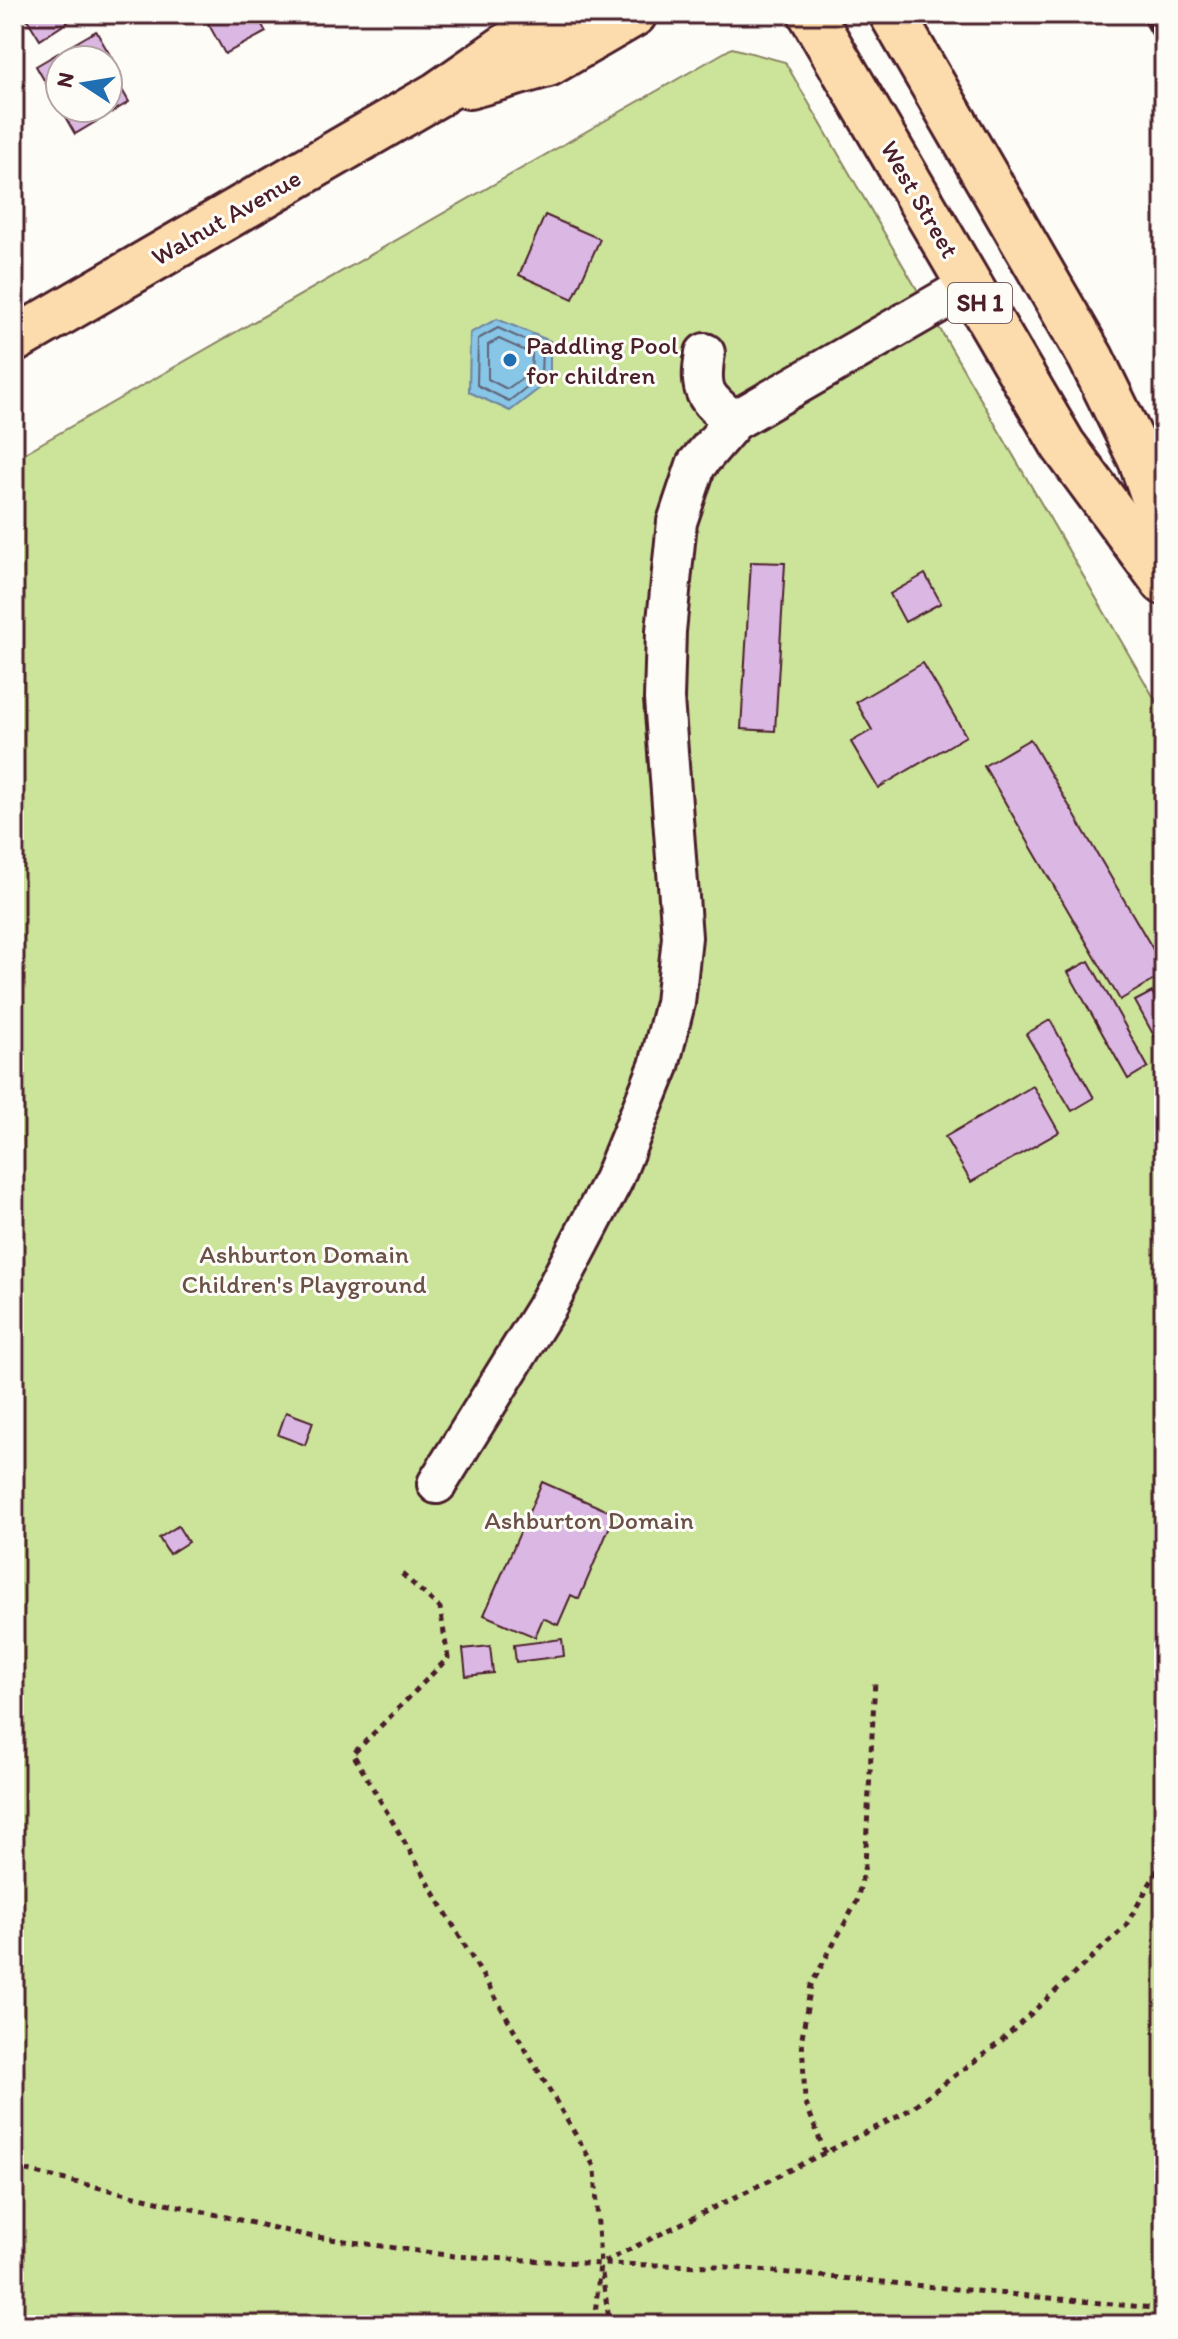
<svg xmlns="http://www.w3.org/2000/svg" width="1178" height="2339" font-family="Itim,sans-serif">
	<rect width="100%" height="100%" fill="#fdfcf7"/>
	<filter id="ink" filterUnits="userSpaceOnUse"><feTurbulence type="fractalNoise" baseFrequency=".0125" numOctaves="2"/><feDisplacementMap in="SourceGraphic" scale="16" xChannelSelector="R" yChannelSelector="G"/><feConvolveMatrix kernelMatrix="1 2 1 2 8 2 1 2 1" color-interpolation-filters="sRGB"/></filter>
	<g filter="url(#ink)">
		<polygon fill="#cbe49a" stroke="#8a8262" stroke-width="2" points="732,48 785,62 1164,715 1164,2325 14,2325 14,459"/>
		<polygon fill="#87c6e7" stroke="#6f839c" stroke-width="2" points="497,319 550,341 550,380 510,411 469,392 470,333"/>
		<g fill="none" stroke-linecap="round" stroke-linejoin="round">
			<g stroke="#626276" stroke-width="2">
				<polygon points="498,328 542,348 541,376 509,401 477,385 478,339"/>
				<polygon points="499,339 532,354 531,372 507,389 488,379 488,345"/>
			</g>
		</g>
		<g fill="#dbb8e3" stroke="#4a1f2b" stroke-width="2">
			<polygon points="24,14 75,14 77,16 40,40"/>
			<polygon points="203,14 256,14 266,32 225,54"/>
			<polygon points="96,31 117,67 108,72 108,60 60,60 60,108 108,108 108,83 110,86 117,81 129,102 75,134 36,66"/>
			<polygon points="545,215 600,239 573,299 519,275"/>
			<polygon points="751,562 785,563 775,731 741,729"/>
			<polygon points="925,574 941,603 905,622 890,594"/>
			<polygon points="923,663 966,736 878,788 851,742 872,730 856,702"/>
			<polygon points="1030,739 1164,968 1164,974 1120,1000 984,766"/>
			<polygon points="1089,961 1148,1067 1128,1079 1068,972"/>
			<polygon points="1152,992 1157,1001 1164,997 1164,1054 1135,1001"/>
			<polygon points="1050,1020 1094,1098 1072,1111 1026,1034"/>
			<polygon points="1033,1086 1059,1132 971,1182 945,1137"/>
			<polygon points="286,1412 313,1422 305,1445 278,1435"/>
			<polygon points="542,1482 615,1514 579,1599 571,1595 558,1625 543,1618 535,1637 484,1615"/>
			<polygon points="178,1526 188,1542 169,1554 159,1538"/>
			<polygon points="562,1639 564,1656 516,1662 514,1645"/>
			<polygon points="490,1646 493,1673 466,1676 463,1649"/>
		</g>
		<g fill="none" stroke-linecap="round" stroke-linejoin="round">
			<g stroke="#4a1f2b" stroke-width="44">
				<g id="minor">
					<path d="M705 353C699 392 704 397 734 421"/>
					<polyline points="437,1484 546,1308 613,1180 659,1066 675,1003 682,937 664,699 666,631 677,522 696,465 734,421 970,285"/>
				</g>
			</g>
			<g stroke="#4a1f2b" stroke-width="50">
				<g id="major">
					<polyline points="469,86 548,64 634,14"/>
					<polyline points="14,340 438,94 553,14"/>
				</g>
			</g>
			<g stroke="#4a1f2b" stroke-width="50">
				<g id="highway">
					<polyline points="811,14 1063,445 1164,582"/>
					<polyline points="892,14 1091,358 1141,460 1164,527"/>
				</g>
			</g>
			<g stroke="#4a1f2b" stroke-width="5" stroke-dasharray="6 6" stroke-linecap="butt">
				<polyline points="402,1574 440,1608 448,1658 353,1754 595,2168 600,2264 594,2325"/>
				<polyline points="825,2153 805,2101 802,2037 811,1985 857,1901 865,1865 875,1680"/>
				<polyline points="14,2168 309,2236 454,2256 600,2264 716,2266 1164,2309"/>
				<polyline points="604,2262 903,2114 999,2043 1125,1927 1164,1859"/>
				<polyline points="602,2274 610,2325"/>
			</g>
			<use href="#minor" stroke="#fdfcf7" stroke-width="38"/>
			<use href="#major" stroke="#fcdcac" stroke-width="44"/>
			<use href="#highway" stroke="#fcdcac" stroke-width="44"/>
			<polyline stroke="#4a1f2b" stroke-width="6" points="1142,14 1164,51"/>
		</g>
	</g>
	<circle fill="#1f6fb2" stroke="#fdfcf7" stroke-width="3" cx="510" cy="360" r="8"/>
	<g text-anchor="middle" stroke-width="6" stroke-linejoin="round" paint-order="stroke">
		<rect fill="#fdfcf7" stroke="#806168" stroke-width="2" x="948" y="283" width="64" height="40" rx="6"/>
		<g font-size="24" font-weight="bold" fill="#4a1f2b">
			<text x="980" y="311">SH 1</text>
		</g>
		<g font-size="26" fill="#4a1f2b" stroke="#fdfcf7">
			<text transform="translate(920 199) rotate(60)" y="9">West Street</text>
			<text transform="translate(226 217) rotate(-30)" y="9">Walnut Avenue</text>
		</g>
		<g font-size="26" fill="#4a1f2b" stroke="#fdfcf7" text-anchor="start">
			<text x="526" y="354">Paddling Pool<tspan x="526" dy="30">for children</tspan></text>
		</g>
		<g font-size="26" fill="#6a5047" stroke="#fdfcf7">
			<text x="304" y="1263">Ashburton Domain<tspan x="304" dy="30">Children's Playground</tspan></text>
			<text x="589" y="1529">Ashburton Domain</text>
		</g>
	</g>
	<rect width="1178" height="2339" fill="none" stroke="#fdfcf7" stroke-width="48"/>
	<rect x="24" y="24" width="1130" height="2291" fill="none" stroke="#4a1f2b" stroke-width="3" filter="url(#ink)"/>
	<g transform="translate(84 84) rotate(282)"><circle r="38" fill="#fdfcf7" stroke="#b5a4a5" stroke-width="2"/>
	<path d="M0-6L14 30L0 20L-14 30Z" fill="#1f6fb2"/>
	<text y="-12" font-size="22" font-weight="bold" text-anchor="middle" fill="#4a1f2b">N</text>
	</g>
</svg>
